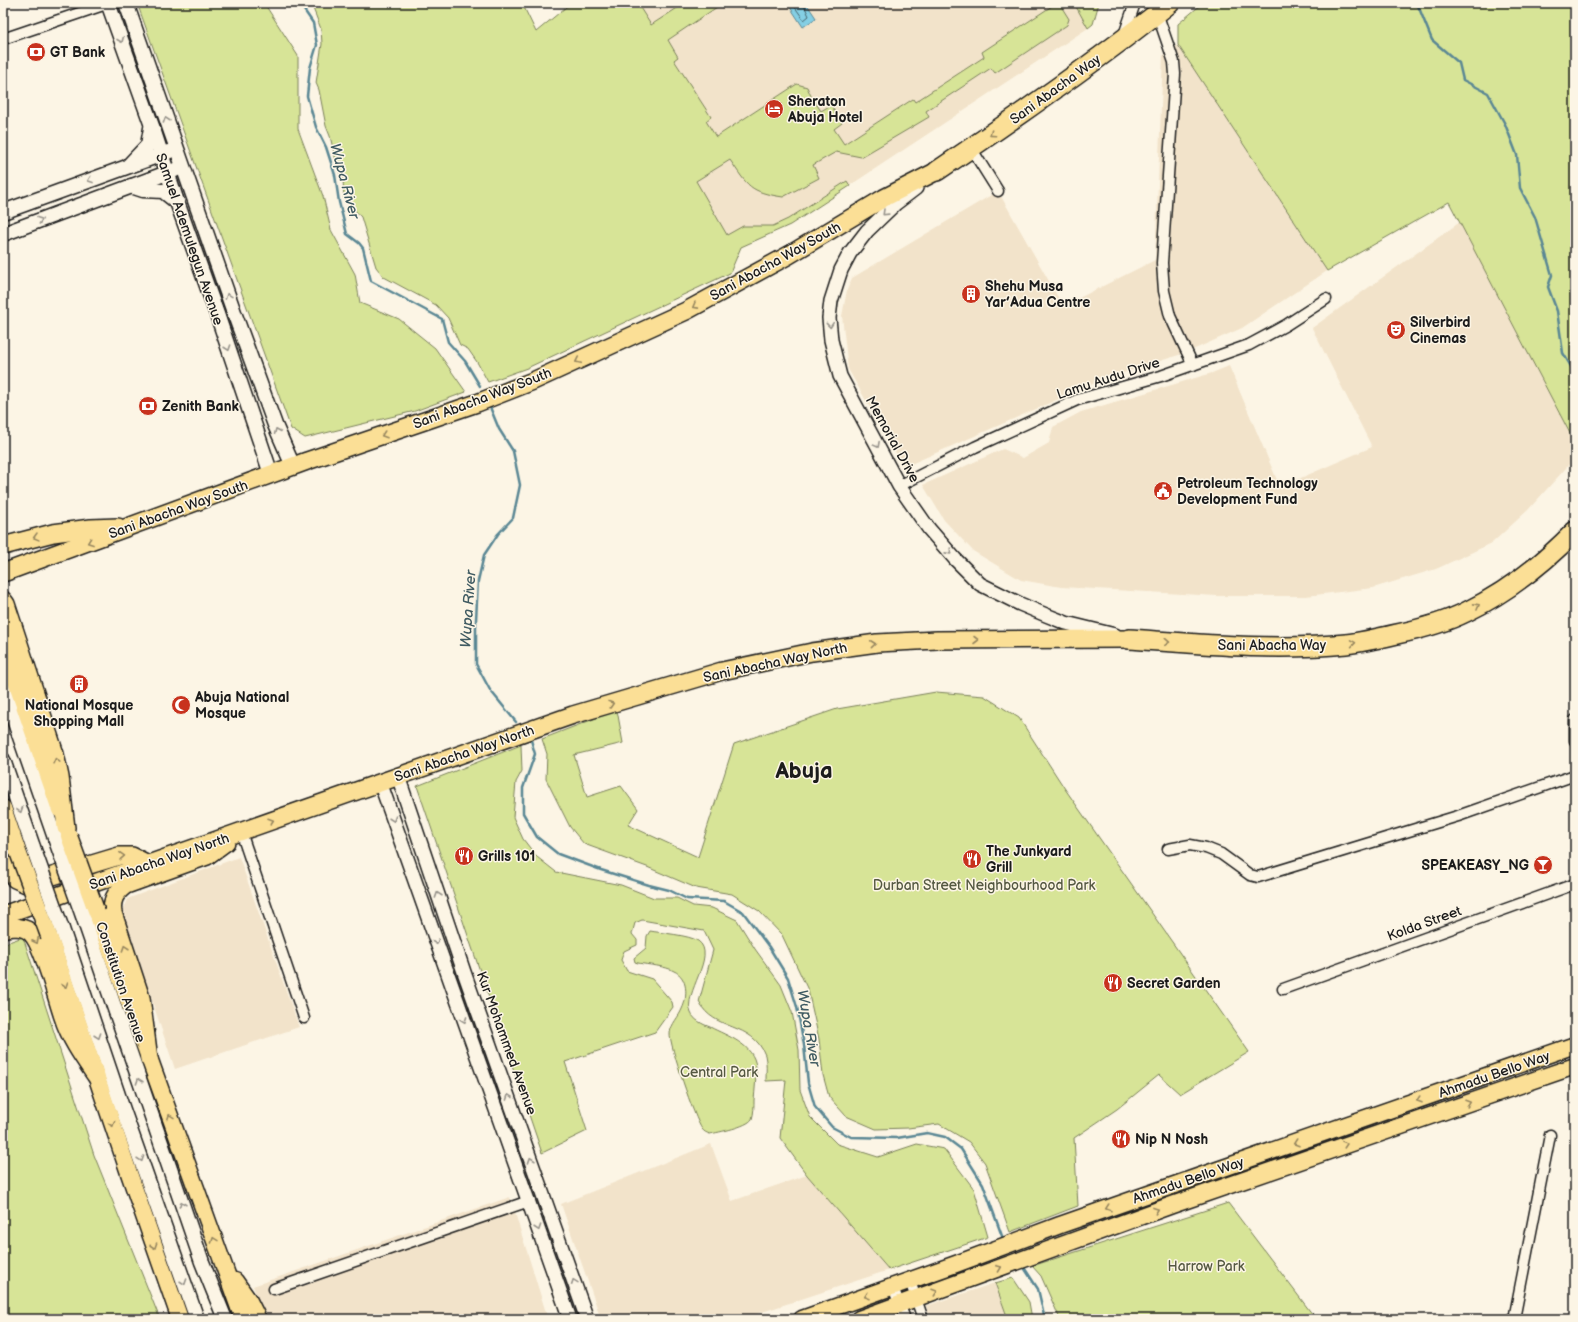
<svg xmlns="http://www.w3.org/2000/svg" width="1578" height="1322" font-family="'Balsamiq Sans',sans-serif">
	<rect width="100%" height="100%" fill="#fcf5e5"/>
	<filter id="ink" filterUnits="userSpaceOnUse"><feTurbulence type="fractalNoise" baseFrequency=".025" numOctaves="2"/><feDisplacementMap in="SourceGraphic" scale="8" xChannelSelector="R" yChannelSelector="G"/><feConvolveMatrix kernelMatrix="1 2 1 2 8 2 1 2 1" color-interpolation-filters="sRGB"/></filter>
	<g filter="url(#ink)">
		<g fill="#f2e3ca">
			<polygon points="571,3 1099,3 1093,24 1088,28 790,225 741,247 637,197"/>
			<polygon points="1178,45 1327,271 1242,328 1188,352 1104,379 904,467 848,369 842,316 847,290 852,278 998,191 1063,306 1155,260 1163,56"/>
			<polygon points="1460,222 1575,443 1575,458 1528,510 1492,543 1436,569 1373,588 1306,596 1217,596 1061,587 1021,580 973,551 944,520 923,485 1003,449 1023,458 1049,443 1053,427 1081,412 1212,373 1229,366 1280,487 1372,447 1312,328"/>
			<polygon points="239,857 299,1027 175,1069 122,912 127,899"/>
			<polygon points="711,1144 732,1201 807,1175 889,1270 741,1319 601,1319 561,1204"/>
			<polygon points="510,1197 548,1319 265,1319 253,1286"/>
			<polygon points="995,1283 1008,1319 931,1319 926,1306"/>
		</g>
		<g fill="#d7e497" stroke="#7a805a">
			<polygon points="137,3 264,3 298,56 298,129 323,196 331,230 355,274 360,303 399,319 435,348 466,392 415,411 305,438 291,429"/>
			<path d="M311 3H522L536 32 571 3H637L651 25 685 3H723L668 40 678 57 674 60 711 117 706 121 716 137 797 84 807 87 811 96 821 111 831 105 842 123 834 129 844 144 913 99 915 102 984 57 982 52 1052 6 1051 3H1059L1069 19 1067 25 995 73 991 68 926 111 929 117 861 157 836 152 813 165 819 178 783 197C749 192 748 186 730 160L696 181 727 235 743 226H773L788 219 847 181 850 186 790 225 741 247 730 273 527 368 488 382 477 362 468 349 460 345 448 318 436 305 384 277 376 267 361 217 344 198 343 179 338 169 330 136 326 126 319 90 316 83 322 44 321 29Z"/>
			<polygon points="1074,3 1099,3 1093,24 1088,28"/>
			<polygon points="1203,3 1575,3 1575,443 1449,202 1327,271 1178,45 1178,24"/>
			<polygon points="936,692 984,696 1019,718 1065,789 1249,1052 1180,1094 1159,1075 1117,1109 1074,1138 1078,1206 1010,1232 985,1163 969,1142 939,1124 908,1128 876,1129 846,1116 829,1097 823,1075 819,1039 808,990 782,935 759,911 732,894 696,888 647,867 584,844 570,827 546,779 547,754 542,739 617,710 623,743 574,755 587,797 621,786 638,809 628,825 698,857 734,744 837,709"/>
			<path d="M521 745 522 771 516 782 513 817 523 839 537 857 556 872 621 885 654 898H677L693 906 712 908 737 920 755 949 781 985 792 1012 799 1050 800 1090 810 1117 837 1144 878 1157 917 1144 944 1149 974 1189 988 1237 889 1270 807 1175 780 1138 786 1080 766 1081C766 1073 767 1062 765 1055 752 1021 714 1032 699 1002L713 950 704 931 642 920 635 923 632 934 637 940V945L624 951 621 960 627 971 652 979 672 1002 673 1007 655 1032 565 1062 587 1131 542 1153 417 786Z"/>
			<path d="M650 931C661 933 689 935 698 941 718 955 682 994 691 1013 694 1020 702 1024 710 1027 727 1036 754 1044 756 1067 756 1078 755 1090 754 1100 754 1106 754 1113 752 1119 747 1127 719 1132 710 1134 707 1133 704 1132 702 1129 695 1120 669 1044 670 1033 671 1024 679 1017 682 1009 688 997 688 977 674 971 666 966 648 965 638 963L635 962 634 958 646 948 647 936Z"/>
			<polygon points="23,937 94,1155 160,1319 3,1319 3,944"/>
			<polygon points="1228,1203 1316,1319 1060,1319 1041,1276 1032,1266"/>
			<polygon points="1013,1278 1029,1302 1032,1319 1008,1319 995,1283"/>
		</g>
		<polygon fill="#84cfe4" stroke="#5a8794" points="790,3 806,3 816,18 803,27 788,4"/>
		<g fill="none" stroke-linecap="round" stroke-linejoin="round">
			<polyline stroke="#46646c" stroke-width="1" points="792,3 804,20 809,16 803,3"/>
			<g stroke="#5a8794" stroke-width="2.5">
				<polyline points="296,3 302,7 313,23 317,45 310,68 307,96 316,127 326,147 335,175 339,202 347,234 359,243 363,248 371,281 442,319 448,342 465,361 480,386"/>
				<polyline points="1417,3 1432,40 1459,63 1463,80 1488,93 1505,124 1517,155 1520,188 1535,217 1552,275 1548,287 1557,311 1563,353 1575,373"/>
				<polyline points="490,407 499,429 513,451 520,485 513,518 498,534 484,555 478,581 476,620 476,664 490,690 516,722"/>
				<polyline points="531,740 535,754 523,788 523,813 537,837 558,854 601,870 649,885 669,890 687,899 724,901 743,912 769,947 788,978 797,1007 804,1045 808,1083 815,1107 832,1127 851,1137 897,1138 927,1133 945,1137 961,1149 983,1184 1002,1236"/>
				<polyline points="1025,1269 1038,1289 1045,1319"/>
			</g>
			<g stroke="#1c1c1c" stroke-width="13">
				<g id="minor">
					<polyline points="1157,13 1174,62 1175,74 1162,263 1164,291 1170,316 1193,365"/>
					<polyline points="1124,35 1135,3"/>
					<polyline points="3,39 109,3"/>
					<polyline points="971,148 998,191"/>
					<polyline points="899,486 975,447 1077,400 1161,376 1249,345 1286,325 1326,299"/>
					<polyline points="1575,720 1575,741"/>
					<polyline points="241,832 304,1018"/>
					<polyline points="1168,849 1190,845 1206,848 1221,854 1250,875 1258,877 1458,816 1575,775"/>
					<polyline points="1283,989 1575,884"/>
					<polyline points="910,1281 923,1319"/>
					<polyline points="893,1287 905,1319"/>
					<polyline points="274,1289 529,1201"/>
					<polyline points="1514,1319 1550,1135"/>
				</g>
			</g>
			<g stroke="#1c1c1c" stroke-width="16">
				<g id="tertiary">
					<polyline points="916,188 895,204 867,231 850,253 841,270 831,301 829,318 831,340 840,376 899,486 929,529 955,559 980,584 1020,604 1046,615 1066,623 1115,635"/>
					<polyline points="398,776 464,972 587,1319"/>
					<polyline points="380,782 570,1319"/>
				</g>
			</g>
			<g stroke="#1c1c1c" stroke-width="17">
				<g id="secondary">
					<polyline points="108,3 152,126 177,202 217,314 271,474"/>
					<polyline points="126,3 236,318 275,425 293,466"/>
					<polyline points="129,165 148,145 151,128"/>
					<polyline points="131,186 143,190 163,191 177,202"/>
					<polyline points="3,212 168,152"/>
					<polyline points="3,234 175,170"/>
					<polyline points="3,688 55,838"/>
					<polyline points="3,760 33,847"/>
					<polyline points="84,919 202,1262 225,1319"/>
					<polyline points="62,929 121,1104 197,1319"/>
				</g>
			</g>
			<g stroke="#1c1c1c" stroke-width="19">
				<g id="primary">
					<polyline points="3,644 60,810"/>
					<polyline points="3,808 18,852"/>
					<polyline points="97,913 243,1319"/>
					<polyline points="49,936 130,1176 180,1319"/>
					<polyline points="235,1281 249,1301 258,1319"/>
					<polyline points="802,1319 956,1264 1060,1225 1575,1045"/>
					<polyline points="859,1319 1172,1205 1575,1066"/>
				</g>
			</g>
			<g stroke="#1c1c1c" stroke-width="20">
				<g id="trunk">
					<polyline points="3,546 53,533 91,528 118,527"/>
					<polyline points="3,573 307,461 477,403 533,381 686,311 789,255 884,198 937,171"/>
					<polyline points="3,600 6,604 55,754 60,777 66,828"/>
					<polyline points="3,844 15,879 26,884 119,856 132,856 148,864"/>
					<polyline points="3,915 573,715 722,671 812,652 877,643 937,640 1129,639"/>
					<path d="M3 929C12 926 25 926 32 934 44 947 56 997 63 1017 70 1039 83 1057 96 1076"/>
					<path d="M149 1059 141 998 113 913C111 900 115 893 126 885L207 856 226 842"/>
				</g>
			</g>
			<g stroke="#1c1c1c" stroke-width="22">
				<g id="motorway">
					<path d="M937 171C1017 117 1095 63 1170 3"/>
					<path d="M1129 639C1201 644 1274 651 1346 644 1363 642 1380 638 1397 634 1421 629 1444 623 1466 612 1507 592 1543 564 1575 531"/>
				</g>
			</g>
			<use href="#minor" stroke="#fcf5e5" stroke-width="10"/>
			<use href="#tertiary" stroke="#fcf5e5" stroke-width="13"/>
			<use href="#secondary" stroke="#fcf5e5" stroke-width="14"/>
			<use href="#primary" stroke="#fbdf96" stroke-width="16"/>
			<use href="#trunk" stroke="#fbdf96" stroke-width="17"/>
			<use href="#motorway" stroke="#fbdf96" stroke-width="19"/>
			<g stroke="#1c1c1c" stroke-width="17" stroke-linecap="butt">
				<g id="secondary-bridge">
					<polyline points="55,838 84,919"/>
					<polyline points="33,847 62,929"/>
				</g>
			</g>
			<g stroke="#1c1c1c" stroke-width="19" stroke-linecap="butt">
				<g id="primary-bridge">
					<polyline points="69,836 97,913"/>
					<polyline points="18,852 49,936"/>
				</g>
			</g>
			<use href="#secondary-bridge" stroke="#fcf5e5" stroke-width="14"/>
			<use href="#primary-bridge" stroke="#fbdf96" stroke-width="16"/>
		</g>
		<defs><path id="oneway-chevron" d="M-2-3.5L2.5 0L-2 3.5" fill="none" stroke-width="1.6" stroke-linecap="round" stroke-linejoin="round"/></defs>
		<g stroke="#97938b">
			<use href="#oneway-chevron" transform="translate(121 40) rotate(68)"/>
			<use href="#oneway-chevron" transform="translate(166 120) rotate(-109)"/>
			<use href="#oneway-chevron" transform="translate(90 180) rotate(160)"/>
			<use href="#oneway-chevron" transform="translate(885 213) rotate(136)"/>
			<use href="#oneway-chevron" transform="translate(40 220) rotate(-20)"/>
			<use href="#oneway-chevron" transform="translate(228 296) rotate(-110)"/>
			<use href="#oneway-chevron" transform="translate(830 325) rotate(84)"/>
			<use href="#oneway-chevron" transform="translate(228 348) rotate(71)"/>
			<use href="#oneway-chevron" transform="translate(277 431) rotate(-113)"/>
			<use href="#oneway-chevron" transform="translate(877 445) rotate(62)"/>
			<use href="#oneway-chevron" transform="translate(949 552) rotate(48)"/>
			<use href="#oneway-chevron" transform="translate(20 810) rotate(71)"/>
			<use href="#oneway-chevron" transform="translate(393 819) rotate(71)"/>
			<use href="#oneway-chevron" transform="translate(438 895) rotate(-109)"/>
			<use href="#oneway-chevron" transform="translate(436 942) rotate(71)"/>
			<use href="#oneway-chevron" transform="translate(464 1020) rotate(70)"/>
			<use href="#oneway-chevron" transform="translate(98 1036) rotate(71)"/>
			<use href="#oneway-chevron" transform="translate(139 1081) rotate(-109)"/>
			<use href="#oneway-chevron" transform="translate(509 1097) rotate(-110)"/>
			<use href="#oneway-chevron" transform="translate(141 1159) rotate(71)"/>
			<use href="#oneway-chevron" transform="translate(531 1160) rotate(-109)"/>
			<use href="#oneway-chevron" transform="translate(182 1204) rotate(-109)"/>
			<use href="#oneway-chevron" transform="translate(538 1228) rotate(71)"/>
			<use href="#oneway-chevron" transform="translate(184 1282) rotate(71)"/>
			<use href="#oneway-chevron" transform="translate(574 1282) rotate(-110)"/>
		</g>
		<g stroke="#97875f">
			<use href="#oneway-chevron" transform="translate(992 134) rotate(146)"/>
			<use href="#oneway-chevron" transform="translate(695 306) rotate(151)"/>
			<use href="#oneway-chevron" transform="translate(578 361) rotate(155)"/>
			<use href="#oneway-chevron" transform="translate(384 435) rotate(161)"/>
			<use href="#oneway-chevron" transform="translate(36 537) rotate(165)"/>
			<use href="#oneway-chevron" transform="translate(90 542) rotate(160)"/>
			<use href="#oneway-chevron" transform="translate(1477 606) rotate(-29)"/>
			<use href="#oneway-chevron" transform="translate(976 640)"/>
			<use href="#oneway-chevron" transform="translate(1167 642) rotate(4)"/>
			<use href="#oneway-chevron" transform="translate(1353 643) rotate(-9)"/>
			<use href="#oneway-chevron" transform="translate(873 644) rotate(-6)"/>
			<use href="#oneway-chevron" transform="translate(611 704) rotate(-17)"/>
			<use href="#oneway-chevron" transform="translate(56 761) rotate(-104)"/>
			<use href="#oneway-chevron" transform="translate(271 821) rotate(-18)"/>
			<use href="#oneway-chevron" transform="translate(122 856) rotate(-3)"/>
			<use href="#oneway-chevron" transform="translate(36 941) rotate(63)"/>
			<use href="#oneway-chevron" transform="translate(125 948) rotate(-109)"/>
			<use href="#oneway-chevron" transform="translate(65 985) rotate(71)"/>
			<use href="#oneway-chevron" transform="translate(1419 1100) rotate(161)"/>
			<use href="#oneway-chevron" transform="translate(1468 1103) rotate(-19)"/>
			<use href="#oneway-chevron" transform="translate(170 1117) rotate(-110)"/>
			<use href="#oneway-chevron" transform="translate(112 1124) rotate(71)"/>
			<use href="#oneway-chevron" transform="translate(1296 1143) rotate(161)"/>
			<use href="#oneway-chevron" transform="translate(1345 1144) rotate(-18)"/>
			<use href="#oneway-chevron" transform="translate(1108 1208) rotate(161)"/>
			<use href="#oneway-chevron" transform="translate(1156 1210) rotate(-20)"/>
			<use href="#oneway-chevron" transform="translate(214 1240) rotate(-110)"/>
			<use href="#oneway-chevron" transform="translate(154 1246) rotate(71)"/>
			<use href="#oneway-chevron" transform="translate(999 1268) rotate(-21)"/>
			<use href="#oneway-chevron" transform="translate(935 1292) rotate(-19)"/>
			<use href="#oneway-chevron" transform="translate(867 1296) rotate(161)"/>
		</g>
	</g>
	<defs>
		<g id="bank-disc" transform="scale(1)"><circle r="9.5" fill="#c8321e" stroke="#fcf5e5"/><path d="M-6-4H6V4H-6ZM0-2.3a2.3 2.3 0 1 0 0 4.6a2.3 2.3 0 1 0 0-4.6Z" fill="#fff"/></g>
		<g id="hotel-disc" transform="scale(1)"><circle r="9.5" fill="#c8321e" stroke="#fcf5e5"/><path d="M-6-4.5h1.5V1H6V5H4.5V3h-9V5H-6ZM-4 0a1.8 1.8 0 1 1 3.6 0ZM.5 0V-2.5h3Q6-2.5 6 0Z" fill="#fff"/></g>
		<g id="building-disc" transform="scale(1)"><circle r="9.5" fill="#c8321e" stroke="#fcf5e5"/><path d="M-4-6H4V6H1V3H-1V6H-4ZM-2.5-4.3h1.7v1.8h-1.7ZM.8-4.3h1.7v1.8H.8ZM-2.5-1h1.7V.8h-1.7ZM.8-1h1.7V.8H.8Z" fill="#fff"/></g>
		<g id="theatre-disc" transform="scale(1)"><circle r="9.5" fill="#c8321e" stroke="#fcf5e5"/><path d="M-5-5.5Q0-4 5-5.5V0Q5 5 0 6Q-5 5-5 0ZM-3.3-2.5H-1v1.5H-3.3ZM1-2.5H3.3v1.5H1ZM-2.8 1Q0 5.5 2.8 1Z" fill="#fff"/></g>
		<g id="civic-disc" transform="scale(1)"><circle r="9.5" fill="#c8321e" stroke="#fcf5e5"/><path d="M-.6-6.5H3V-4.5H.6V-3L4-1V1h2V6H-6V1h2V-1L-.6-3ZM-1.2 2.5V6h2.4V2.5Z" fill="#fff"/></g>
		<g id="mosque-disc" transform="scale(1)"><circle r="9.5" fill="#c8321e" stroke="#fcf5e5"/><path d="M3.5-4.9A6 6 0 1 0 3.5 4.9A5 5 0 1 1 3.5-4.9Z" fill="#fff"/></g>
		<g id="restaurant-disc" transform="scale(1)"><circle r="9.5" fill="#c8321e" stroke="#fcf5e5"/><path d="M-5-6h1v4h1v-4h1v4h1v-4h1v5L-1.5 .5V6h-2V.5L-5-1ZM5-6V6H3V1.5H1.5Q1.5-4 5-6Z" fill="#fff"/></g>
		<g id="bar-disc" transform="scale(1)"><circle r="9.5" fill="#c8321e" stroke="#fcf5e5"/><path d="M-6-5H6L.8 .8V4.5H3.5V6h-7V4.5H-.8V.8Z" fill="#fff"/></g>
	</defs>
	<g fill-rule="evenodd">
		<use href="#bank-disc" x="36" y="52"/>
		<use href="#hotel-disc" x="774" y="109"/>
		<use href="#building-disc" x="971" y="294"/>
		<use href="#theatre-disc" x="1396" y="330"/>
		<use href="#bank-disc" x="148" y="406"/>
		<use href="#civic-disc" x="1163" y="491"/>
		<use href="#building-disc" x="79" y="684"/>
		<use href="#mosque-disc" x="181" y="705"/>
		<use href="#restaurant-disc" x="464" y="856"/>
		<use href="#restaurant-disc" x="972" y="859"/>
		<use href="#bar-disc" x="1543" y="865"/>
		<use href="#restaurant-disc" x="1113" y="983"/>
		<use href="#restaurant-disc" x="1121" y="1139"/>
	</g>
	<g text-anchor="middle" stroke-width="3" stroke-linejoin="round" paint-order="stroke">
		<g font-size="14" font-weight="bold" fill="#1c1c1c" stroke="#fcf5e5" text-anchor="start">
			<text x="50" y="57">GT Bank</text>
			<text x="788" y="106">Sheraton<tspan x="788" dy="16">Abuja Hotel</tspan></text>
			<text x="985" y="291">Shehu Musa<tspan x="985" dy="16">Yar’Adua Centre</tspan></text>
			<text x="1410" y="327">Silverbird<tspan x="1410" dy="16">Cinemas</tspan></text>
			<text x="162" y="411">Zenith Bank</text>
			<text x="1177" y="488">Petroleum Technology<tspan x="1177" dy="16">Development Fund</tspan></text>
			<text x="195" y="702">Abuja National<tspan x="195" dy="16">Mosque</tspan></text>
			<text x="79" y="710" text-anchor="middle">National Mosque<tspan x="79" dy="16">Shopping Mall</tspan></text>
			<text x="986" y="856">The Junkyard<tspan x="986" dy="16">Grill</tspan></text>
			<text x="478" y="861">Grills 101</text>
			<text x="1529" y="870" text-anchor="end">SPEAKEASY_NG</text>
			<text x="1127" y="988">Secret Garden</text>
			<text x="1135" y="1144">Nip N Nosh</text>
		</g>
		<g font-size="14" fill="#1c1c1c" stroke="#fcf5e5">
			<text transform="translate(1055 89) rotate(-36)" y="5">Sani Abacha Way</text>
			<text transform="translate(190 239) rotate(71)" y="5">Samuel Ademulegun Avenue</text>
			<text transform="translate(775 261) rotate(-29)" y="5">Sani Abacha Way South</text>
			<text transform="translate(1108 378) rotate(-18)" y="5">Lamu Audu Drive</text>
			<text transform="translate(482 398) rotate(-21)" y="5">Sani Abacha Way South</text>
			<text transform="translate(893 439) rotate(61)" y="5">Memorial Drive</text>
			<text transform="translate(178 509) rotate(-20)" y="5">Sani Abacha Way South</text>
			<text x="1272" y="650">Sani Abacha Way</text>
			<text transform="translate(775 662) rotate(-12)" y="5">Sani Abacha Way North</text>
			<text transform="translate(464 753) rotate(-19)" y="5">Sani Abacha Way North</text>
			<text transform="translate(159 861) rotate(-19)" y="5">Sani Abacha Way North</text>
			<text transform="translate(1424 923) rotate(-20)" y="5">Kolda Street</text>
			<text transform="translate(121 982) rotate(71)" y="5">Constitution Avenue</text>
			<text transform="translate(507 1043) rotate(70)" y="5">Kur Mohammed Avenue</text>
			<text transform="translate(1494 1074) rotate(-19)" y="5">Ahmadu Bello Way</text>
			<text transform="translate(1188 1180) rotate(-19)" y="5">Ahmadu Bello Way</text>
		</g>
		<g font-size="14" fill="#545841" stroke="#fcf5e5">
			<text x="984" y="890">Durban Street Neighbourhood Park</text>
			<text x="719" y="1077">Central Park</text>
			<text x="1206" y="1271">Harrow Park</text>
		</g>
		<g font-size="15" font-style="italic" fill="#405b62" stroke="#fcf5e5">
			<text transform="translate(345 181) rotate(75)" y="5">Wupa River</text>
			<text transform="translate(468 609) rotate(-86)" y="5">Wupa River</text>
			<text transform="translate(809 1028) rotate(80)" y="5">Wupa River</text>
		</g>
		<g font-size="22" font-weight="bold" fill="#1c1c1c" stroke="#fcf5e5">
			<text x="804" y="778">Abuja</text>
		</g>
	</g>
	<rect width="1578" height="1322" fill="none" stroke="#fcf5e5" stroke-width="16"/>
	<rect x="8" y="8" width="1562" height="1306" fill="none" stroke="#1c1c1c" stroke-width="1.5" filter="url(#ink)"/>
</svg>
